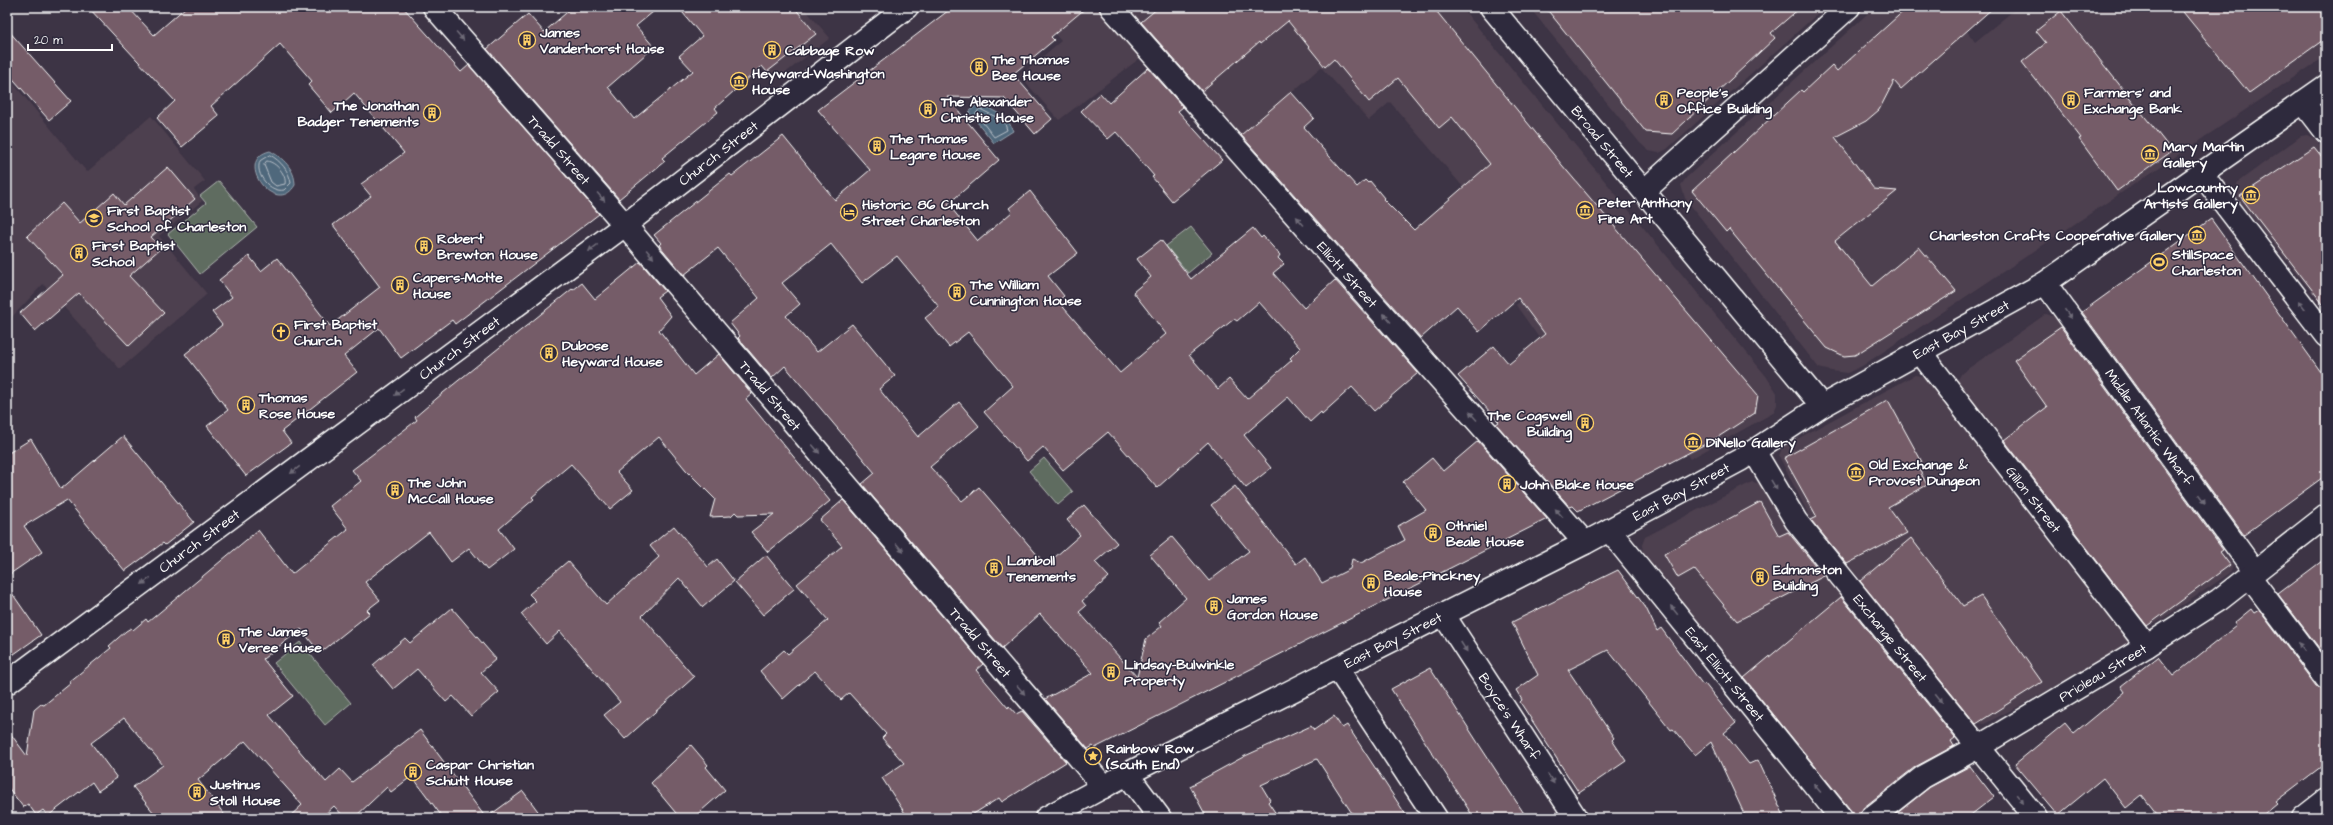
<svg xmlns="http://www.w3.org/2000/svg" width="2333" height="825" font-family="'Architects Daughter',sans-serif">
	<rect width="100%" height="100%" fill="#3d3445"/>
	<filter id="ink" filterUnits="userSpaceOnUse"><feTurbulence type="fractalNoise" baseFrequency=".025" numOctaves="2"/><feDisplacementMap in="SourceGraphic" scale="8" xChannelSelector="R" yChannelSelector="G"/><feConvolveMatrix kernelMatrix="1 2 1 2 8 2 1 2 1" color-interpolation-filters="sRGB"/></filter>
	<g filter="url(#ink)">
		<g fill="#4e404f">
			<polygon points="713,7 803,7 830,38 775,81"/>
			<polygon points="1032,7 1104,7 1144,55 1059,120 1020,76 1061,41"/>
			<polygon points="1123,7 1461,7 1766,376 1777,393 1777,405 1773,413 1690,459 1622,352 1572,385 1516,305 1557,270 1495,224 1390,102 1369,120 1321,67 1240,138"/>
			<polygon points="1529,7 1825,7 1667,149 1659,153 1649,151 1640,143"/>
			<polygon points="1875,7 1949,7 1975,42 2018,7 2326,7 2326,56 1862,366 1847,373 1831,371 1819,368 1685,198 1681,185 1687,177"/>
			<polygon points="7,76 87,172 151,116 205,181 194,189 202,201 159,236 207,294 120,369 43,284 10,319 7,315"/>
			<polygon points="2307,135 2315,139 2326,153 2326,310 2240,202 2235,191 2238,182 2301,136"/>
			<polygon points="2046,314 2055,317 2233,565 2230,573 2155,624 2144,625 1958,385 1957,381 1962,373"/>
			<polygon points="1915,375 1928,377 2131,639 2128,644 2027,702 1984,724 1976,722 1829,541 1810,517 1779,456 1782,448 1786,445"/>
			<polygon points="1752,482 1762,484 1789,531 1957,738 1954,746 1916,770 1858,816 1849,813 1643,552 1642,545 1645,537"/>
		</g>
		<g fill="#5f6c61" stroke="#afb6b0">
			<polygon points="219,181 257,227 200,274 168,234 206,203 200,196"/>
			<polygon points="1191,227 1212,253 1188,273 1166,246"/>
			<polygon points="1044,458 1073,492 1058,505 1029,471"/>
			<polygon points="300,642 351,703 325,725 274,663"/>
		</g>
		<g fill="#50677b" stroke="#96a4b0">
			<polygon points="979,103 1007,118 1013,131 994,143 969,112"/>
			<path d="M270 151C283 158 295 169 295 185 276 218 232 160 270 151Z"/>
		</g>
		<g fill="none" stroke-linecap="round" stroke-linejoin="round">
			<g stroke="#b9c2ca" stroke-width="1">
				<polygon points="980,109 1004,121 1007,130 994,137 976,114"/>
				<path d="M270 155C281 161 289 171 291 183L284 190C271 193 254 175 260 161Z"/>
				<path d="M267 161C276 162 287 175 285 184L276 186 271 182 264 165Z"/>
			</g>
		</g>
		<g fill="#755c67" stroke="#fff" fill-rule="evenodd">
			<polygon points="88,7 128,7 154,35 186,7 403,7 461,72 469,65 599,214 455,324 452,320 401,358 379,328 344,356 357,372 282,431 291,443 246,476 207,426 228,410 185,354 222,325 212,312 232,297 219,280 249,256 261,271 277,258 330,326 380,287 333,225 371,196 361,184 404,153 354,93 332,113 308,85 312,81 280,44 211,106 219,116 182,147 157,118 175,101"/>
			<polygon points="573,7 659,7 636,26 654,47 608,87 634,119 693,71 679,56 702,36 678,7 794,7 816,34 767,72 762,66 715,108 718,112 662,158 665,161 619,199 487,49 528,14 544,32"/>
			<path d="M953 7H1087L1051 37 1054 40 1013 74 1052 119 1035 134 1004 98 947 97 999 160 948 204 978 241 1012 212 1009 208 1030 191 1078 253 1048 276 1064 296 1058 301 1120 373 1166 334 1133 292 1151 277 1137 259 1161 240 1191 279 1253 228 1261 238 1263 236 1280 255 1278 258 1284 264 1273 273 1304 308 1335 280 1418 373 1374 411 1352 387 1322 414 1321 412 1310 422 1288 397 1244 435 1271 468 1246 488 1208 442 1157 488 1108 432 1063 470 1043 447 1027 461 984 412 1013 386 968 332 949 347 925 318 939 307 897 256 862 283 831 244 782 283 800 304 786 316 817 352 852 324 895 376 879 389 918 437 959 402 979 426 930 467 962 501 979 487 1046 565 1080 535 1067 520 1084 505 1117 543 1095 562 1109 577 1082 601 1086 606 1079 612 1137 677 1146 639 1162 626 1159 622 1186 598 1150 555 1172 537 1209 581 1249 551 1211 505 1235 486 1296 564 1305 557 1322 583 1350 569 1352 559 1361 563 1405 540 1398 526 1426 510 1403 482 1432 458 1443 471 1478 441 1547 519 1095 748 1093 746 1088 749 1045 699 1093 673 1040 614 1002 648 862 484 875 473 785 366 772 378 738 338 740 336 730 323 759 298 718 248 684 275 659 245 661 243 654 235 730 174 732 176 783 136 835 200 870 170 818 110ZM1259 302 1300 348 1290 358 1292 360 1247 399 1229 379 1218 389 1189 355 1234 319 1237 321Z"/>
			<polygon points="1159,7 1433,7 1562,165 1758,395 1755,413 1715,439 1578,511 1573,506 1570,507 1496,424 1499,422 1458,376 1494,346 1509,364 1545,334 1518,298 1479,332 1457,306 1421,338 1241,135 1291,92 1314,118 1304,127 1321,147 1357,187 1365,180 1368,183 1370,181 1384,198 1383,199 1414,230 1490,164 1452,117 1439,128 1398,78 1369,102 1334,59 1325,67 1288,21 1260,44 1259,42 1202,91 1141,22"/>
			<polygon points="1545,7 1801,7 1771,33 1775,38 1672,134 1646,132"/>
			<polygon points="1908,7 1994,7 1901,89 1894,81 1879,110 1866,121 1835,137 1874,189 1897,191 1835,241 1872,286 1919,247 1956,291 1855,355 1844,356 1827,348 1729,229 1726,232 1692,191 1801,90 1803,92 1832,65 1837,71"/>
			<polygon points="2179,7 2326,7 2326,38 2249,93"/>
			<polygon points="2061,11 2172,151 2117,191 2079,139 2081,138 2022,62 2046,43 2036,31"/>
			<polygon points="7,29 71,101 49,120 7,72"/>
			<polygon points="1148,68 1183,107 1178,111 1222,160 1172,201 1152,177 1154,176 1116,132 1108,139 1081,111 1100,93 1109,103"/>
			<polygon points="2314,147 2326,162 2326,308 2240,196"/>
			<polygon points="168,167 195,199 151,237 161,248 129,276 164,313 129,346 79,293 35,331 20,313 63,275 27,236 62,203 80,223 114,193 124,205"/>
			<polygon points="2211,219 2326,379 2326,475 2244,535 2082,312"/>
			<polygon points="640,262 665,291 657,297 671,316 659,330 694,375 719,354 752,394 746,399 830,501 768,552 751,532 774,514 738,515 735,512 731,516 710,517 715,499 686,470 659,437 617,472 633,490 610,509 571,464 532,497 534,499 499,529 514,549 487,570 469,548 451,562 429,532 365,582 380,600 367,610 370,613 320,653 301,629 263,659 293,696 269,715 326,782 340,769 352,782 420,730 486,818 523,791 543,818 443,818 412,776 391,792 387,787 354,818 345,818 334,806 321,818 288,818 302,805 245,741 198,780 227,818 158,818 133,787 163,765 124,718 91,743 117,778 98,791 92,782 48,816 43,810 36,815 28,804 23,807 7,786 7,729 27,756 34,710 41,704 44,705 71,683 69,682 111,648 109,646 126,631 131,628 133,630 146,619 148,622 258,530 292,574 348,529 330,506 361,481 352,470 417,420 415,417 443,393 572,289 573,290 582,283 595,299"/>
			<polygon points="2061,327 2223,550 2220,552 2230,565 2147,626 2004,440 2047,407 2014,360"/>
			<polygon points="1888,400 1922,462 1917,465 1927,485 1888,507 1907,533 1847,564 1811,520 1817,517 1784,458"/>
			<polygon points="123,436 194,522 165,545 163,543 125,571 67,500 24,526 42,552 7,576 7,454 31,439 61,489"/>
			<polygon points="843,500 983,664 976,670 1008,708 1009,706 1016,714 1022,711 1066,762 1002,802 999,798 967,818 908,818 882,778 904,763 882,738 886,734 849,693 841,700 815,671 783,699 760,671 784,650 788,654 828,620 797,584 842,546 820,520"/>
			<polygon points="1760,502 1779,536 1788,532 1824,576 1737,621 1694,569 1678,578 1664,554"/>
			<polygon points="674,526 708,567 717,559 734,581 703,607 679,578 642,616 694,677 625,739 604,715 620,702 560,631 546,644 521,614 536,601 529,594 568,561 606,605 659,557 650,546"/>
			<polygon points="1911,538 1963,606 1981,596 2042,682 1976,724 1860,581"/>
			<polygon points="766,555 794,589 763,615 735,582"/>
			<polygon points="2326,558 2326,657 2278,594"/>
			<polygon points="1618,570 1646,608 1657,631 1661,628 1703,685 1705,684 1736,723 1724,733 1749,764 1758,760 1785,818 1746,818 1711,742 1695,755 1673,729 1671,730 1608,650 1568,670 1614,738 1612,740 1626,761 1579,793 1520,702 1522,700 1516,690 1538,675 1512,622"/>
			<polygon points="7,586 41,635 7,659"/>
			<polygon points="1841,597 1955,738 1951,741 1954,746 1915,767 1863,808 1859,818 1857,818 1744,678"/>
			<polygon points="452,608 496,659 481,672 499,692 471,716 453,696 446,702 417,669 393,689 373,665 405,638 410,643"/>
			<polygon points="2251,609 2254,613 2259,610 2316,686 2326,690 2326,763 2275,802 2277,804 2260,818 2160,818 2142,795 2126,808 2103,778 2058,815 2015,764 2065,723 2074,734 2125,692 2121,686 2158,657 2173,676 2236,626 2234,623"/>
			<polygon points="1430,668 1478,743 1527,818 1474,818 1391,689"/>
			<polygon points="1334,716 1342,728 1347,725 1408,818 1355,818 1317,759 1261,785 1270,800 1268,802 1279,818 1207,818 1190,786 1245,756 1311,726 1314,730"/>
			<polygon points="691,745 708,765 706,767 725,790 693,818 680,818 651,783"/>
			<polygon points="1970,766 1994,797 1967,818 1891,818 1930,787"/>
		</g>
		<g fill="none" stroke-linecap="round" stroke-linejoin="round">
			<g stroke="#fff" stroke-width="25">
				<g id="minor">
					<path id="s1" d="M434 7 625 225 1104 787"/>
					<path id="s2" d="M1111 7 1585 543"/>
					<path id="s3" d="M1491 7 1822 406"/>
					<polyline points="2303,102 2326,132"/>
					<polyline points="2201,173 2326,336"/>
					<polyline points="1644,191 1849,7"/>
					<path id="s4" d="M2045 283 2255 572"/>
					<path id="s5" d="M1920 352 2147 646"/>
					<path id="s6" d="M1754 451 1796 521 2036 818"/>
					<path id="s7" d="M1609 530 1841 818"/>
					<polyline points="2249,576 2326,678"/>
					<path id="s8" d="M1443 614 1576 818"/>
					<polyline points="1337,668 1436,818"/>
					<path id="s9" d="M7 683 625 225 907 7"/>
					<polyline points="1127,774 1160,818"/>
					<path id="s10" d="M1046 818 1127 774 1585 543 1740 460 1822 406 2045 283 2326 86"/>
					<path id="s11" d="M1871 818 1923 777 1978 747 2147 646 2219 600 2326 516"/>
					<polyline points="2303,818 2326,800"/>
				</g>
			</g>
			<use href="#minor" stroke="#2f2a3d" stroke-width="22"/>
		</g>
		<defs><path id="oneway-solid" d="M-6-.8H1V-3.2L6.5 0L1 3.2V.8H-6Z"/></defs>
		<g fill="#6d6a77">
			<use href="#oneway-solid" transform="translate(460 36) rotate(49)"/>
			<use href="#oneway-solid" transform="translate(601 197) rotate(49)"/>
			<use href="#oneway-solid" transform="translate(1300 221) rotate(-131)"/>
			<use href="#oneway-solid" transform="translate(593 248) rotate(143)"/>
			<use href="#oneway-solid" transform="translate(650 254) rotate(50)"/>
			<use href="#oneway-solid" transform="translate(2302 305) rotate(-127)"/>
			<use href="#oneway-solid" transform="translate(2068 314) rotate(54)"/>
			<use href="#oneway-solid" transform="translate(1387 318) rotate(-131)"/>
			<use href="#oneway-solid" transform="translate(399 392) rotate(143)"/>
			<use href="#oneway-solid" transform="translate(1473 416) rotate(-132)"/>
			<use href="#oneway-solid" transform="translate(816 449) rotate(50)"/>
			<use href="#oneway-solid" transform="translate(295 470) rotate(143)"/>
			<use href="#oneway-solid" transform="translate(1774 485) rotate(59)"/>
			<use href="#oneway-solid" transform="translate(2202 499) rotate(54)"/>
			<use href="#oneway-solid" transform="translate(1559 513) rotate(-132)"/>
			<use href="#oneway-solid" transform="translate(900 548) rotate(50)"/>
			<use href="#oneway-solid" transform="translate(146 581) rotate(143)"/>
			<use href="#oneway-solid" transform="translate(1674 610) rotate(-129)"/>
			<use href="#oneway-solid" transform="translate(1464 647) rotate(57)"/>
			<use href="#oneway-solid" transform="translate(2302 647) rotate(-127)"/>
			<use href="#oneway-solid" transform="translate(1021 690) rotate(49)"/>
			<use href="#oneway-solid" transform="translate(1939 698) rotate(51)"/>
			<use href="#oneway-solid" transform="translate(1551 779) rotate(57)"/>
			<use href="#oneway-solid" transform="translate(1817 788) rotate(-130)"/>
			<use href="#oneway-solid" transform="translate(2020 799) rotate(51)"/>
		</g>
	</g>
	<defs>
		<g id="building-ring" transform="scale(0.9)"><circle r="9.5" fill="#2f2a3d" stroke="#ffd166" stroke-width="1.5"/><path d="M-4-6H4V6H1V3H-1V6H-4ZM-2.5-4.3h1.7v1.8h-1.7ZM.8-4.3h1.7v1.8H.8ZM-2.5-1h1.7V.8h-1.7ZM.8-1h1.7V.8H.8Z" fill="#ffd166"/></g>
		<g id="museum-ring" transform="scale(0.9)"><circle r="9.5" fill="#2f2a3d" stroke="#ffd166" stroke-width="1.5"/><path d="M0-6L6-3V-2H-6V-3ZM-5-1h2V3h-2ZM-1-1h2V3h-2ZM3-1h2V3H3ZM-6 4H6V6H-6Z" fill="#ffd166"/></g>
		<g id="hotel-ring" transform="scale(0.9)"><circle r="9.5" fill="#2f2a3d" stroke="#ffd166" stroke-width="1.5"/><path d="M-6-4.5h1.5V1H6V5H4.5V3h-9V5H-6ZM-4 0a1.8 1.8 0 1 1 3.6 0ZM.5 0V-2.5h3Q6-2.5 6 0Z" fill="#ffd166"/></g>
		<g id="school-ring" transform="scale(0.9)"><circle r="9.5" fill="#2f2a3d" stroke="#ffd166" stroke-width="1.5"/><path d="M0-5L7-2L0 1L-7-2ZM-4 1L0 2.5L4 1V4Q0 6-4 4Z" fill="#ffd166"/></g>
		<g id="stadium-ring" transform="scale(0.9)"><circle r="9.5" fill="#2f2a3d" stroke="#ffd166" stroke-width="1.5"/><path d="M0-5a6.5 5 0 1 0 0 10a6.5 5 0 1 0 0-10ZM-3.5-1.8h7v3.6h-7Z" fill="#ffd166"/></g>
		<g id="church-ring" transform="scale(0.9)"><circle r="9.5" fill="#2f2a3d" stroke="#ffd166" stroke-width="1.5"/><path d="M-1.2-6h2.4v3.5h3.3v2.4h-3.3V6h-2.4V-.1h-3.3v-2.4h3.3Z" fill="#ffd166"/></g>
		<g id="sight-ring" transform="scale(0.9)"><circle r="9.5" fill="#2f2a3d" stroke="#ffd166" stroke-width="1.5"/><path d="M0-6L1.8-2.2L6-1.7L2.9 1.2L3.7 5.4L0 3.3L-3.7 5.4L-2.9 1.2L-6-1.7L-1.8-2.2Z" fill="#ffd166"/></g>
	</defs>
	<g fill-rule="evenodd">
		<use href="#building-ring" x="527" y="40"/>
		<use href="#building-ring" x="772" y="50"/>
		<use href="#building-ring" x="979" y="67"/>
		<use href="#museum-ring" x="739" y="81"/>
		<use href="#building-ring" x="1664" y="100"/>
		<use href="#building-ring" x="2071" y="100"/>
		<use href="#building-ring" x="928" y="109"/>
		<use href="#building-ring" x="432" y="113"/>
		<use href="#building-ring" x="877" y="146"/>
		<use href="#museum-ring" x="2150" y="154"/>
		<use href="#museum-ring" x="2251" y="195"/>
		<use href="#museum-ring" x="1585" y="210"/>
		<use href="#hotel-ring" x="849" y="212"/>
		<use href="#school-ring" x="94" y="218"/>
		<use href="#museum-ring" x="2197" y="235"/>
		<use href="#building-ring" x="424" y="246"/>
		<use href="#building-ring" x="79" y="253"/>
		<use href="#stadium-ring" x="2159" y="262"/>
		<use href="#building-ring" x="400" y="285"/>
		<use href="#building-ring" x="957" y="292"/>
		<use href="#church-ring" x="281" y="332"/>
		<use href="#building-ring" x="549" y="353"/>
		<use href="#building-ring" x="246" y="405"/>
		<use href="#building-ring" x="1585" y="423"/>
		<use href="#museum-ring" x="1693" y="442"/>
		<use href="#museum-ring" x="1856" y="472"/>
		<use href="#building-ring" x="1507" y="484"/>
		<use href="#building-ring" x="395" y="490"/>
		<use href="#building-ring" x="1433" y="533"/>
		<use href="#building-ring" x="994" y="568"/>
		<use href="#building-ring" x="1760" y="577"/>
		<use href="#building-ring" x="1371" y="583"/>
		<use href="#building-ring" x="1214" y="606"/>
		<use href="#building-ring" x="226" y="639"/>
		<use href="#building-ring" x="1111" y="672"/>
		<use href="#sight-ring" x="1093" y="756"/>
		<use href="#building-ring" x="413" y="772"/>
		<use href="#building-ring" x="197" y="792"/>
	</g>
	<g text-anchor="middle" stroke-width="3" stroke-linejoin="round" paint-order="stroke">
		<g font-size="14" font-weight="bold" fill="#fff" stroke="#2f2a3d" text-anchor="start">
			<text x="540" y="37">James<tspan x="540" dy="16">Vanderhorst House</tspan></text>
			<text x="785" y="55">Cabbage Row</text>
			<text x="992" y="64">The Thomas<tspan x="992" dy="16">Bee House</tspan></text>
			<text x="752" y="78">Heyward-Washington<tspan x="752" dy="16">House</tspan></text>
			<text x="1677" y="97">People's<tspan x="1677" dy="16">Office Building</tspan></text>
			<text x="2084" y="97">Farmers' and<tspan x="2084" dy="16">Exchange Bank</tspan></text>
			<text x="941" y="106">The Alexander<tspan x="941" dy="16">Christie House</tspan></text>
			<text x="419" y="110" text-anchor="end">The Jonathan<tspan x="419" dy="16">Badger Tenements</tspan></text>
			<text x="890" y="143">The Thomas<tspan x="890" dy="16">Legare House</tspan></text>
			<text x="2163" y="151">Mary Martin<tspan x="2163" dy="16">Gallery</tspan></text>
			<text x="2238" y="192" text-anchor="end">Lowcountry<tspan x="2238" dy="16">Artists Gallery</tspan></text>
			<text x="1598" y="207">Peter Anthony<tspan x="1598" dy="16">Fine Art</tspan></text>
			<text x="862" y="209">Historic 86 Church<tspan x="862" dy="16">Street Charleston</tspan></text>
			<text x="107" y="215">First Baptist<tspan x="107" dy="16">School of Charleston</tspan></text>
			<text x="2184" y="240" text-anchor="end">Charleston Crafts Cooperative Gallery</text>
			<text x="437" y="243">Robert<tspan x="437" dy="16">Brewton House</tspan></text>
			<text x="92" y="250">First Baptist<tspan x="92" dy="16">School</tspan></text>
			<text x="2172" y="259">StillSpace<tspan x="2172" dy="16">Charleston</tspan></text>
			<text x="413" y="282">Capers-Motte<tspan x="413" dy="16">House</tspan></text>
			<text x="970" y="289">The William<tspan x="970" dy="16">Cunnington House</tspan></text>
			<text x="294" y="329">First Baptist<tspan x="294" dy="16">Church</tspan></text>
			<text x="562" y="350">Dubose<tspan x="562" dy="16">Heyward House</tspan></text>
			<text x="259" y="402">Thomas<tspan x="259" dy="16">Rose House</tspan></text>
			<text x="1572" y="420" text-anchor="end">The Cogswell<tspan x="1572" dy="16">Building</tspan></text>
			<text x="1706" y="447">DiNello Gallery</text>
			<text x="1869" y="469">Old Exchange &amp;<tspan x="1869" dy="16">Provost Dungeon</tspan></text>
			<text x="408" y="487">The John<tspan x="408" dy="16">McCall House</tspan></text>
			<text x="1520" y="489">John Blake House</text>
			<text x="1446" y="530">Othniel<tspan x="1446" dy="16">Beale House</tspan></text>
			<text x="1007" y="565">Lamboll<tspan x="1007" dy="16">Tenements</tspan></text>
			<text x="1773" y="574">Edmonston<tspan x="1773" dy="16">Building</tspan></text>
			<text x="1384" y="580">Beale-Pinckney<tspan x="1384" dy="16">House</tspan></text>
			<text x="1227" y="603">James<tspan x="1227" dy="16">Gordon House</tspan></text>
			<text x="239" y="636">The James<tspan x="239" dy="16">Veree House</tspan></text>
			<text x="1124" y="669">Lindsay-Bulwinkle<tspan x="1124" dy="16">Property</tspan></text>
			<text x="1106" y="753">Rainbow Row<tspan x="1106" dy="16">(South End)</tspan></text>
			<text x="426" y="769">Caspar Christian<tspan x="426" dy="16">Schutt House</tspan></text>
			<text x="210" y="789">Justinus<tspan x="210" dy="16">Stoll House</tspan></text>
		</g>
		<g font-size="14" fill="#fff" stroke="#2f2a3d">
			<text dy="5" stroke="none"><textPath href="#s3" startOffset="175">Broad Street</textPath></text>
			<text dy="5" stroke="none"><textPath href="#s1" startOffset="190">Tradd Street</textPath></text>
			<text dy="5" stroke="none"><textPath href="#s9" startOffset="887">Church Street</textPath></text>
			<text dy="5" stroke="none"><textPath href="#s2" startOffset="357">Elliott Street</textPath></text>
			<text dy="5" stroke="none"><textPath href="#s10" startOffset="1038">East Bay Street</textPath></text>
			<text dy="5" stroke="none"><textPath href="#s9" startOffset="563">Church Street</textPath></text>
			<text dy="5" stroke="none"><textPath href="#s1" startOffset="514">Tradd Street</textPath></text>
			<text dy="5" stroke="none"><textPath href="#s4" startOffset="178">Middle Atlantic Wharf</textPath></text>
			<text dy="5" stroke="none"><textPath href="#s10" startOffset="714">East Bay Street</textPath></text>
			<text dy="5" stroke="none"><textPath href="#s5" startOffset="186">Gillon Street</textPath></text>
			<text dy="5" stroke="none"><textPath href="#s9" startOffset="239">Church Street</textPath></text>
			<text dy="5" stroke="none"><textPath href="#s6" startOffset="232">Exchange Street</textPath></text>
			<text dy="5" stroke="none"><textPath href="#s10" startOffset="390">East Bay Street</textPath></text>
			<text dy="5" stroke="none"><textPath href="#s1" startOffset="838">Tradd Street</textPath></text>
			<text dy="5" stroke="none"><textPath href="#s11" startOffset="274">Prioleau Street</textPath></text>
			<text dy="5" stroke="none"><textPath href="#s7" startOffset="185">East Elliott Street</textPath></text>
			<text dy="5" stroke="none"><textPath href="#s8" startOffset="122">Boyce's Wharf</textPath></text>
		</g>
	</g>
	<rect width="2333" height="825" fill="none" stroke="#2f2a3d" stroke-width="24"/>
	<rect x="12" y="12" width="2309" height="801" fill="none" stroke="#fff" stroke-width="1.5" filter="url(#ink)"/>
	<path d="M28 44v6h84v-6" fill="none" stroke="#ffffff" stroke-width="2"/>
	<text x="34" y="44" font-size="12" fill="#ffffff" stroke="#2f2a3d" stroke-width="3" paint-order="stroke">20 m</text>
</svg>
